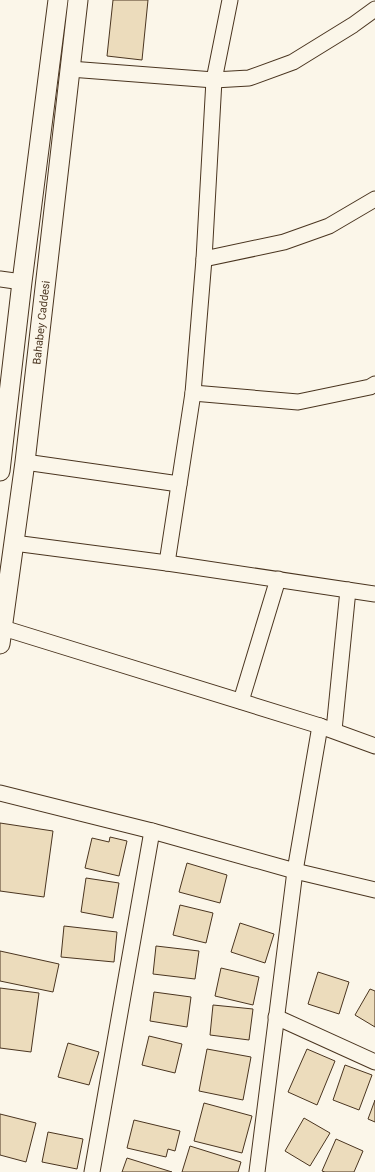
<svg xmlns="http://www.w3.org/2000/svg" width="375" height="1172" font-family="Roboto,sans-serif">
	<rect width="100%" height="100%" fill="#fbf6e9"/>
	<g fill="#ecdcbc" stroke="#4a3520">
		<polygon points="113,0 148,0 142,60 107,56"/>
		<polygon points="0,823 53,831 44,897 0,891"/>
		<polygon points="110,837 127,841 119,876 85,868 92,838 109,842"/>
		<polygon points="187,863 227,875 220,903 179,892"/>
		<polygon points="86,878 119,883 113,918 81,912"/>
		<polygon points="180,905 213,913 206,943 173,935"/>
		<polygon points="240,923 274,934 265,963 231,952"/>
		<polygon points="64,926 117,932 114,962 61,957"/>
		<polygon points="156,946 199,951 195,979 153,974"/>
		<polygon points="0,951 59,964 53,992 0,981"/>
		<polygon points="221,968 259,977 253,1005 215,996"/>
		<polygon points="318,972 349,982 339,1014 308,1004"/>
		<polygon points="0,988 39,993 31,1052 0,1048"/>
		<polygon points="370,989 375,991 375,1027 355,1015"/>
		<polygon points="154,992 191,997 187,1027 150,1021"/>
		<polygon points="213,1005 253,1009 249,1040 210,1035"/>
		<polygon points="149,1036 182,1044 175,1073 142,1065"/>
		<polygon points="68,1043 99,1052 89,1085 58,1077"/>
		<polygon points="207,1049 251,1057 243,1100 199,1091"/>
		<polygon points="307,1049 335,1061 317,1105 288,1092"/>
		<polygon points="345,1065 372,1075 359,1110 333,1100"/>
		<polygon points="375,1100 375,1122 368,1119"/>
		<polygon points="204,1103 252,1116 242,1153 194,1141"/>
		<polygon points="0,1114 36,1123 26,1162 0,1155"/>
		<polygon points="304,1118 330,1133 310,1166 285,1151"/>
		<polygon points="134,1120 180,1131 175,1151 168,1149 166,1157 127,1148"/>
		<polygon points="48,1132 83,1139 77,1169 42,1162"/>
		<polygon points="336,1139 363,1151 354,1172 325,1172 322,1171"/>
		<polygon points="190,1146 241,1162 238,1172 182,1172"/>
		<polygon points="127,1158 172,1172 122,1172"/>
	</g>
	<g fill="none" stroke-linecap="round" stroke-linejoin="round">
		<g stroke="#4a3520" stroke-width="17">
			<g id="minor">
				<polyline points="70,69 214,80 249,78 293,62 353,25 375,9"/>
				<polyline points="204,259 284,242 329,226 375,199"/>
				<polyline points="0,279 22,282"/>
				<polyline points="193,393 298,402 370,387 375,384"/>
				<polyline points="25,462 179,484"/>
				<polyline points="14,543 167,563 375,594"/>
				<polyline points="167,563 193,393 204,259 214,80 230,0"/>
				<polyline points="3,628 320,726 375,746"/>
				<polyline points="241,701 278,579"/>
				<polyline points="334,730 348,590"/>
				<polyline points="0,793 152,831 295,871 375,890"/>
				<polyline points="276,1017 375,1062"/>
				<polyline points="92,1172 152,831"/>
				<polyline points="257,1172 295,871 320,726"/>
			</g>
		</g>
		<g stroke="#4a3520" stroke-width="21">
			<g id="tertiary">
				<polyline points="0,471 22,282 58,0"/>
				<path id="s1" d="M0 644 25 462 78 0"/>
			</g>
		</g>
		<use href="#minor" stroke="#fbf6e9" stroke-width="15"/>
		<use href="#tertiary" stroke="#fbf6e9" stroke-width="19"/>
	</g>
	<g text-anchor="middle" stroke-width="3" stroke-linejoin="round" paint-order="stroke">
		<g font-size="11" fill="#4a3520" stroke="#fbf6e9">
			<text dy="4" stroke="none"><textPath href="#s1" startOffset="324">Bahabey Caddesi</textPath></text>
		</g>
	</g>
</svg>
